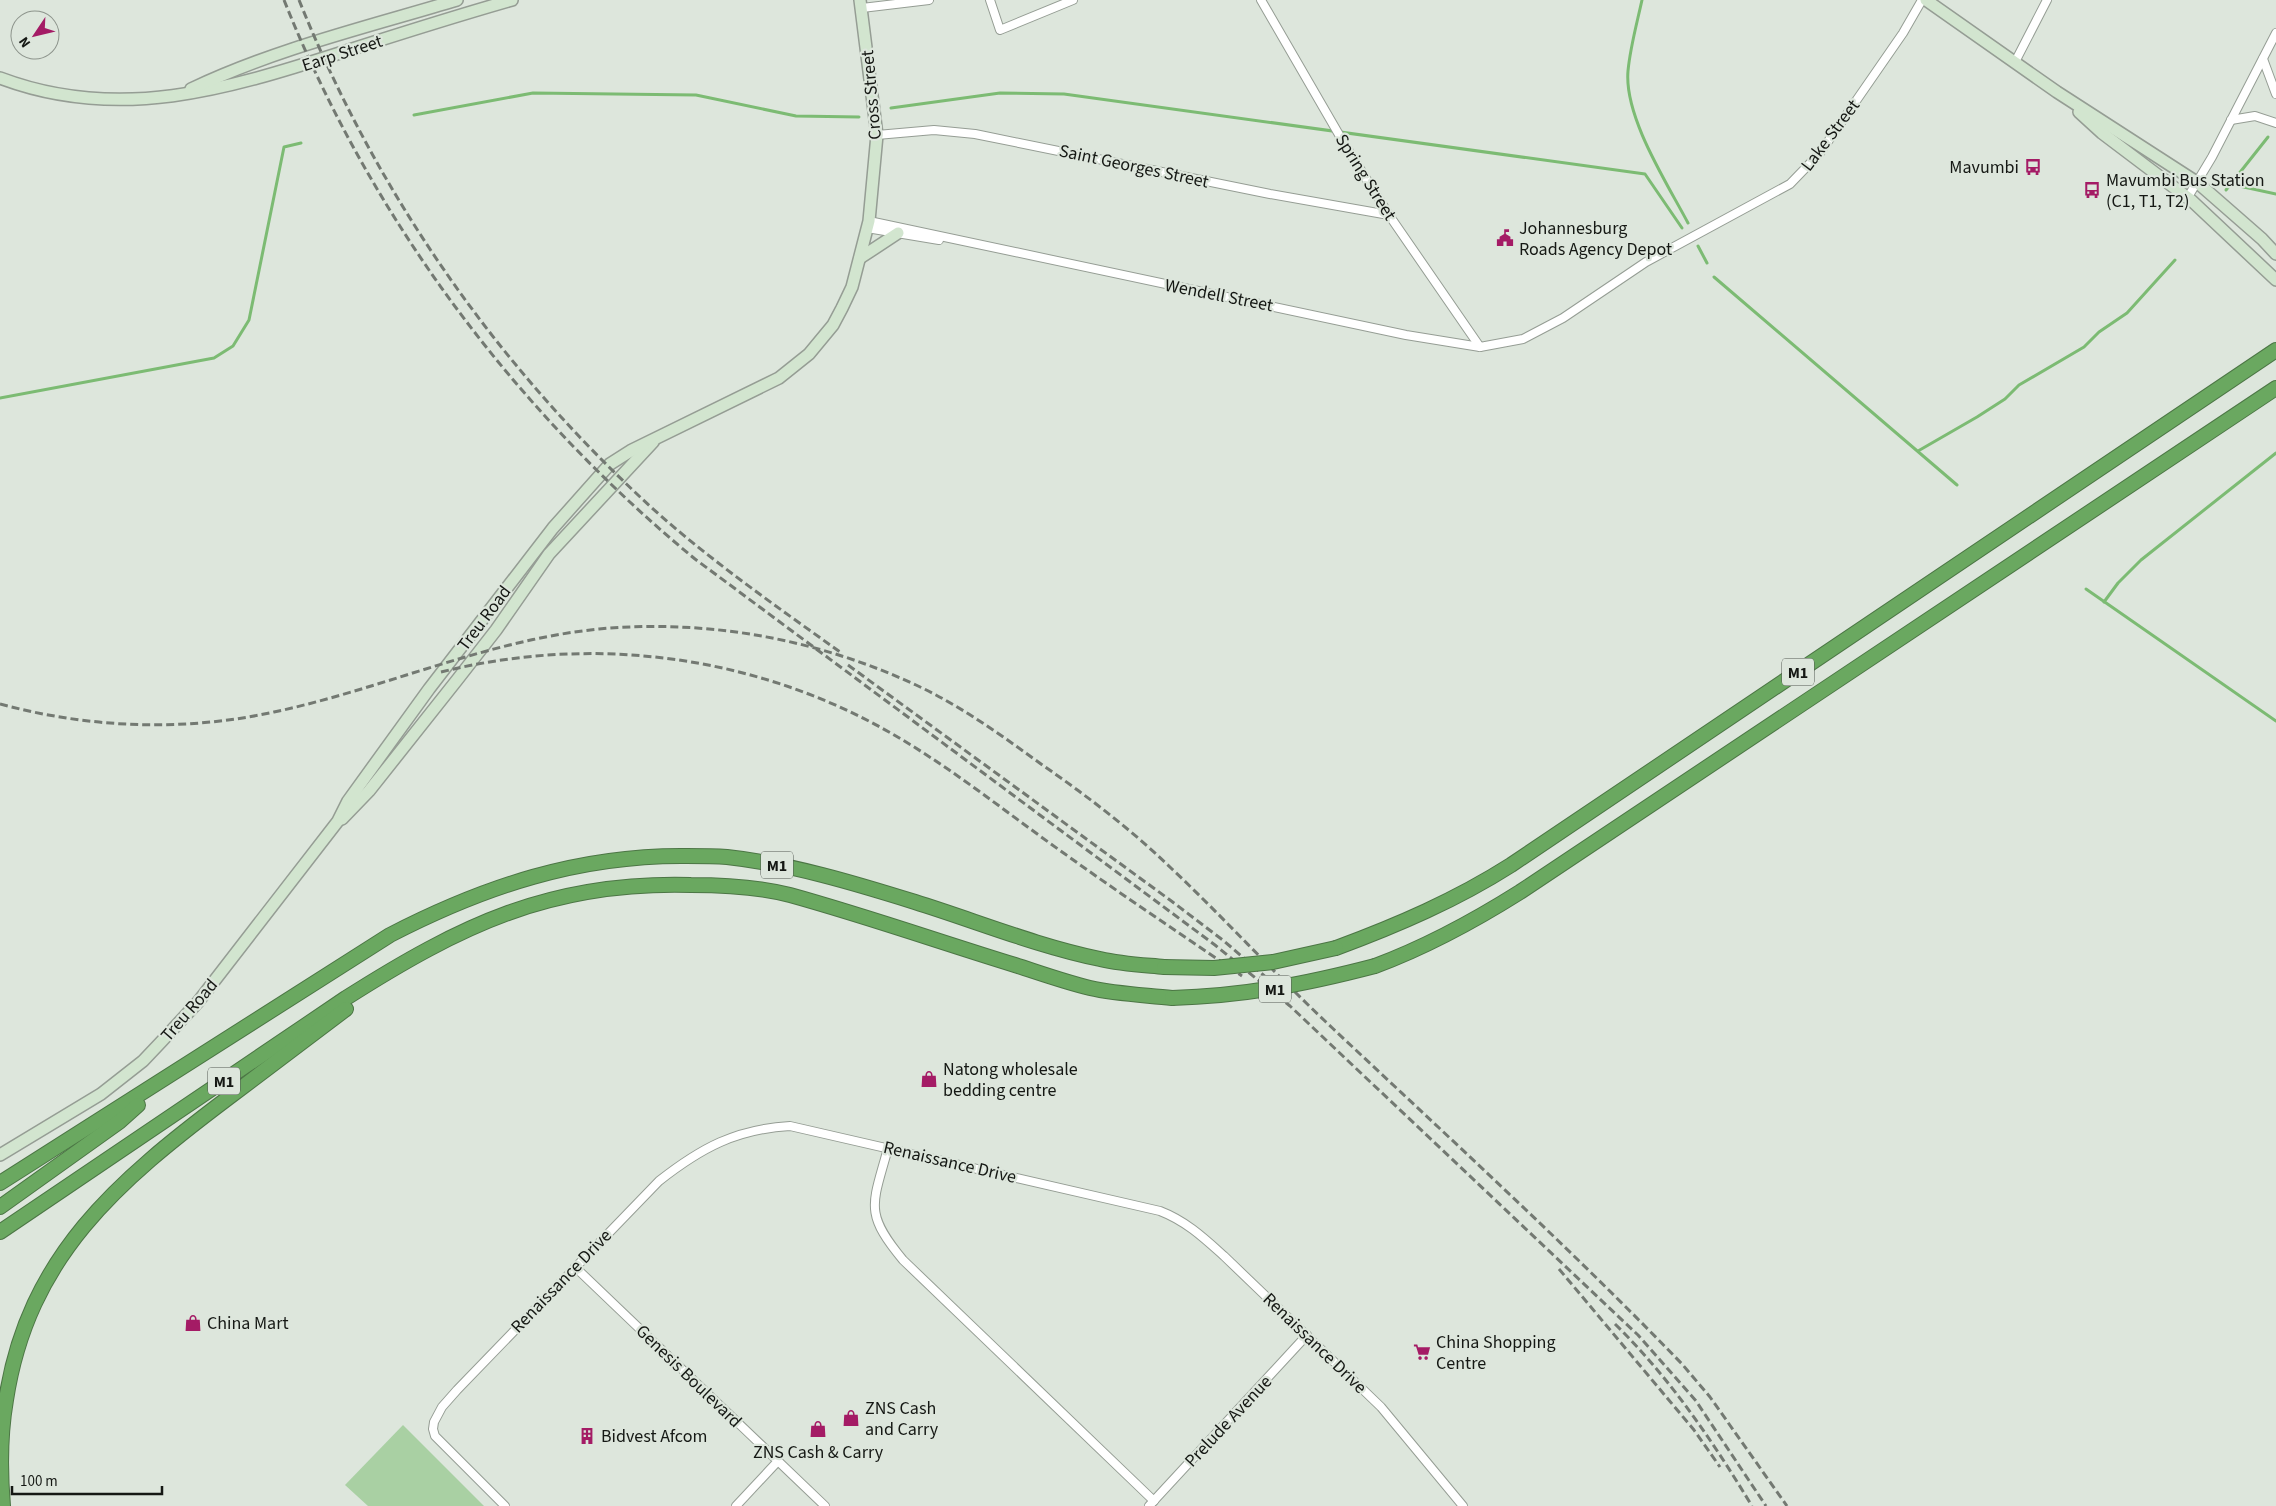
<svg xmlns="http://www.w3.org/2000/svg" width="2276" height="1506" font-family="'Source Sans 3',sans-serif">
	<rect width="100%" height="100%" fill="#dde6dc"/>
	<polygon fill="#a9d0a3" points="403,1425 484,1506 368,1506 345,1485"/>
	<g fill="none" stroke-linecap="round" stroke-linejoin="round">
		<g stroke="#7cbb73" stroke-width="3">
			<path d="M1642 0C1637 23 1630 48 1628 71 1624 117 1667 183 1688 223"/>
			<polyline points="891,108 1000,93 1064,94 1645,174 1682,228"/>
			<polyline points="414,115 533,93 696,95 796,116 859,117"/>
			<polyline points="2230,184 2276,194"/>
			<polyline points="2226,190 2268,137"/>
			<polyline points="1698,246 1707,263"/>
			<polyline points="1714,277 1957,485"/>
			<polyline points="0,398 214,358 233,346 249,320 284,147 301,143"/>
			<polyline points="1918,451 1977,417 2005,399 2019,385 2084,347 2099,332 2127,313 2175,260"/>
			<polyline points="2086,589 2276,721"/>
			<polyline points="2104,602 2118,583 2141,560 2276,453"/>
		</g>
		<g stroke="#959d94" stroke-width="10">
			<g id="street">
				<polyline points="990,0 1000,30 1073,0"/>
				<polyline points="1261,0 1345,145 1389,215 1480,347"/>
				<polyline points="862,8 929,0"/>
				<polyline points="2263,59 2276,94"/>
				<polyline points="2015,62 2047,0"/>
				<polyline points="2231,120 2255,116 2276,123"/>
				<polyline points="877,135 934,130 975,134 1270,194 1389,215"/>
				<polyline points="2188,197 2212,157 2276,33"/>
				<polyline points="869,221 1406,335 1480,347 1523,339 1563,318 1646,262 1790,184 1820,153 1903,33 1922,0"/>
				<polyline points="867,228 939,240"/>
				<path d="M888 1148C873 1204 863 1212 903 1260L1154 1501"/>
				<polyline points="575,1267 825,1506"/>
				<path d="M505 1506 435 1436 433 1429 434 1422 442 1407 457 1390 659 1181C701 1148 736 1129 790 1126L1160 1211C1186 1221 1204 1238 1224 1256L1381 1407 1463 1506"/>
				<polyline points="736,1506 778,1461"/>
				<polyline points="1149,1506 1307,1335"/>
			</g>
		</g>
		<g stroke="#959d94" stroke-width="14">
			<g id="secondary">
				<polyline points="1926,0 2057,92 2198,183 2262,239 2276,254"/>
				<path d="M0 78C119 123 227 89 343 52 399 34 456 16 512 0"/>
				<path d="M191 89C275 49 367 27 457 0"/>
				<polyline points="2079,112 2102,133 2192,201 2276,280"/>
				<polyline points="860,258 898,233"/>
				<polyline points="342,819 369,791 457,680 496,630 549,554 653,442"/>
				<polyline points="0,1155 101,1094 143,1061 161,1042 198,1002 338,821 348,801 429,689 553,528 610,464 632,450 779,378 809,354 833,325 842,308 852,287 869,221 877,135 860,0"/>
			</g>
		</g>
		<g stroke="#4c7645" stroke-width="16">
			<g id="highway">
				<path d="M1336 948C1398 925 1456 900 1511 865L2276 350"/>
				<path d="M1375 966C1426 947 1474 921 1520 892L2276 388"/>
				<path d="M0 1183 390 935C485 886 579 855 686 856 700 856 714 856 727 857 791 864 854 883 915 902 976 921 1037 946 1100 959 1121 964 1143 965 1164 967"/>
				<polyline points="0,1207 119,1122 138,1105"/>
				<path d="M0 1232 346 998C461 925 551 881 691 885 724 885 759 887 790 895 866 916 940 942 1015 965 1040 973 1065 982 1090 988 1116 994 1145 995 1172 998"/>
				<path d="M3 1506C0 1471 0 1435 6 1400 28 1256 118 1181 228 1098 267 1069 306 1039 346 1009"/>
			</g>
		</g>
		<use href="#street" stroke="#fff" stroke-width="8"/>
		<use href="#secondary" stroke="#d2e5cf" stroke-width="11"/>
		<use href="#highway" stroke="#6aa860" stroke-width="14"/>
		<g stroke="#737972" stroke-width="3" stroke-dasharray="8 4" stroke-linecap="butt">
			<path d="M284 0C371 218 514 410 695 559L1215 945 1290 1006 1638 1335 1696 1401 1766 1506"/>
			<path d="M299 0C375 189 490 356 638 495 697 551 773 604 840 652"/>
			<polyline points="848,665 1170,900 1224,941 1268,979"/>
			<path d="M441 672C589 635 746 654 880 727 946 763 1004 811 1065 854 1123 896 1183 935 1242 976"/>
			<path d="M0 704C89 728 183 732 274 712 383 689 487 640 599 629 708 619 817 639 916 685 961 706 1001 735 1041 764 1087 796 1132 830 1172 869 1225 919 1273 972 1326 1022 1446 1135 1568 1246 1682 1364L1710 1397 1787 1506"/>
			<polyline points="1559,1269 1694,1430 1720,1467"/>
			<path d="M1615 1324C1670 1378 1712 1440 1752 1506"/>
		</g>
		<g stroke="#4c7645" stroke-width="16" stroke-linecap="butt">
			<g id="highway-bridge">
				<polyline points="1164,967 1214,968 1273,962 1336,948"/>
				<path d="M1172 998C1244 996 1306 984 1375 966"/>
			</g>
		</g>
		<use href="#highway-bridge" stroke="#6aa860" stroke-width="14"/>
	</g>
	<defs>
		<g id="bus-bare" transform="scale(1.35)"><path d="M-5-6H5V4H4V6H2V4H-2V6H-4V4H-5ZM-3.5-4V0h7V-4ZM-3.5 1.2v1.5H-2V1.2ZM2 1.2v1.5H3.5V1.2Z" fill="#a41b65" stroke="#dde6dc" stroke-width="2.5" paint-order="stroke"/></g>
		<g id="civic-bare" transform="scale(1.35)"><path d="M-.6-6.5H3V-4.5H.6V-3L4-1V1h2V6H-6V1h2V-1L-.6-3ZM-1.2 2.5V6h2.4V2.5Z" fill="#a41b65" stroke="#dde6dc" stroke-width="2.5" paint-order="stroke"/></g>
		<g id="shop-bare" transform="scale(1.35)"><path d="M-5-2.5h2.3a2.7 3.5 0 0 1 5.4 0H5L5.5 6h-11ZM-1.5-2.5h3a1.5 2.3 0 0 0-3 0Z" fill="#a41b65" stroke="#dde6dc" stroke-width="2.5" paint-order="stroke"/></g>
		<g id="supermarket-bare" transform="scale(1.35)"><path d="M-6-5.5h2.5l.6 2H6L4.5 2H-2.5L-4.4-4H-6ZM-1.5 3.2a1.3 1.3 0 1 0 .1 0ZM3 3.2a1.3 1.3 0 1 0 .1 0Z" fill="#a41b65" stroke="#dde6dc" stroke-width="2.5" paint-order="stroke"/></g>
		<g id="building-bare" transform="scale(1.35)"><path d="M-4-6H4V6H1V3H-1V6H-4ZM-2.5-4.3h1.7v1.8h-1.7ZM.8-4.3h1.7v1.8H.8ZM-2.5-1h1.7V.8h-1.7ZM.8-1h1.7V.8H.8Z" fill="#a41b65" stroke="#dde6dc" stroke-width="2.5" paint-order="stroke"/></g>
	</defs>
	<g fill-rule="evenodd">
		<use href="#bus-bare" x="2033" y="167"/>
		<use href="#bus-bare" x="2092" y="190"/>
		<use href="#civic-bare" x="1505" y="238"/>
		<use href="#shop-bare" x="929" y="1079"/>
		<use href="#shop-bare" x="193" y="1323"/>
		<use href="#supermarket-bare" x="1422" y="1352"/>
		<use href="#shop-bare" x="851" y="1418"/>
		<use href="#shop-bare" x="818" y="1429"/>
		<use href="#building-bare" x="587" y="1436"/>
	</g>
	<g text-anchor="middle" stroke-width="4.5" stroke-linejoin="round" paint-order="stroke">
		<g fill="#dde6dc" stroke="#515650" stroke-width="1">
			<rect x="1782" y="658.5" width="32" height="27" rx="4"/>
			<rect x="761" y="851.5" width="32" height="27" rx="4"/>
			<rect x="1259" y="975.5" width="32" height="27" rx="4"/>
			<rect x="208" y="1067.5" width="32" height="27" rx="4"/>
		</g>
		<g font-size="16" font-weight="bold" fill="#151814">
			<text x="1798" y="678">M1</text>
			<text x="777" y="871">M1</text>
			<text x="1275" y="995">M1</text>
			<text x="224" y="1087">M1</text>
		</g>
		<g font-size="18" fill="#151814" stroke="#dde6dc">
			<text transform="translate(342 53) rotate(-18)" y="6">Earp Street</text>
			<text transform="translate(871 95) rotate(-95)" y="6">Cross Street</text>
			<text transform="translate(1830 135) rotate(-53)" y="6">Lake Street</text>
			<text transform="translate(1134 166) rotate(12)" y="6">Saint Georges Street</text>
			<text transform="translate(1366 177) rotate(58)" y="6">Spring Street</text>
			<text transform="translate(1219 295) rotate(11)" y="6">Wendell Street</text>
			<text transform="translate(484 618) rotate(-53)" y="6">Treu Road</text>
			<text transform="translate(189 1010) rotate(-49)" y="6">Treu Road</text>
			<text transform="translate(950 1162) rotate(13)" y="6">Renaissance Drive</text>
			<text transform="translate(561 1281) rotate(-46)" y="6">Renaissance Drive</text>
			<text transform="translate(1315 1343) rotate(44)" y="6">Renaissance Drive</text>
			<text transform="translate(689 1376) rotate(44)" y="6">Genesis Boulevard</text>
			<text transform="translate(1228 1421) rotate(-47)" y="6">Prelude Avenue</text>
		</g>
		<g font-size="18" fill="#151814" stroke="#dde6dc" text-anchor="start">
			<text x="2019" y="173" text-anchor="end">Mavumbi</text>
			<text x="2106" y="186">Mavumbi Bus Station<tspan x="2106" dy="21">(C1, T1, T2)</tspan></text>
			<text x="1519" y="234">Johannesburg<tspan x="1519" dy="21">Roads Agency Depot</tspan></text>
			<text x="943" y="1075">Natong wholesale<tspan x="943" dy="21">bedding centre</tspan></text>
			<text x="207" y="1329">China Mart</text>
			<text x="1436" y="1348">China Shopping<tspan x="1436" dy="21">Centre</tspan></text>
			<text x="865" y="1414">ZNS Cash<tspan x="865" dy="21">and Carry</tspan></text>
			<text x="601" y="1442">Bidvest Afcom</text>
			<text x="818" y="1458" text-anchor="middle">ZNS Cash &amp; Carry</text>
		</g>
	</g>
	<g transform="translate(35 35) rotate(235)"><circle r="24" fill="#dde6dc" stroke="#8d948c"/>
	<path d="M0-4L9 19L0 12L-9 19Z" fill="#a41b65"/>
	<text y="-8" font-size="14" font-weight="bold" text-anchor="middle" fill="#151814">N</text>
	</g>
	<path d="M12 1486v8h150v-8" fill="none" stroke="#151814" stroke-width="2.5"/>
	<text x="20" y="1486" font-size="15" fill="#151814" stroke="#dde6dc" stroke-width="4" paint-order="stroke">100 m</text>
</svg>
